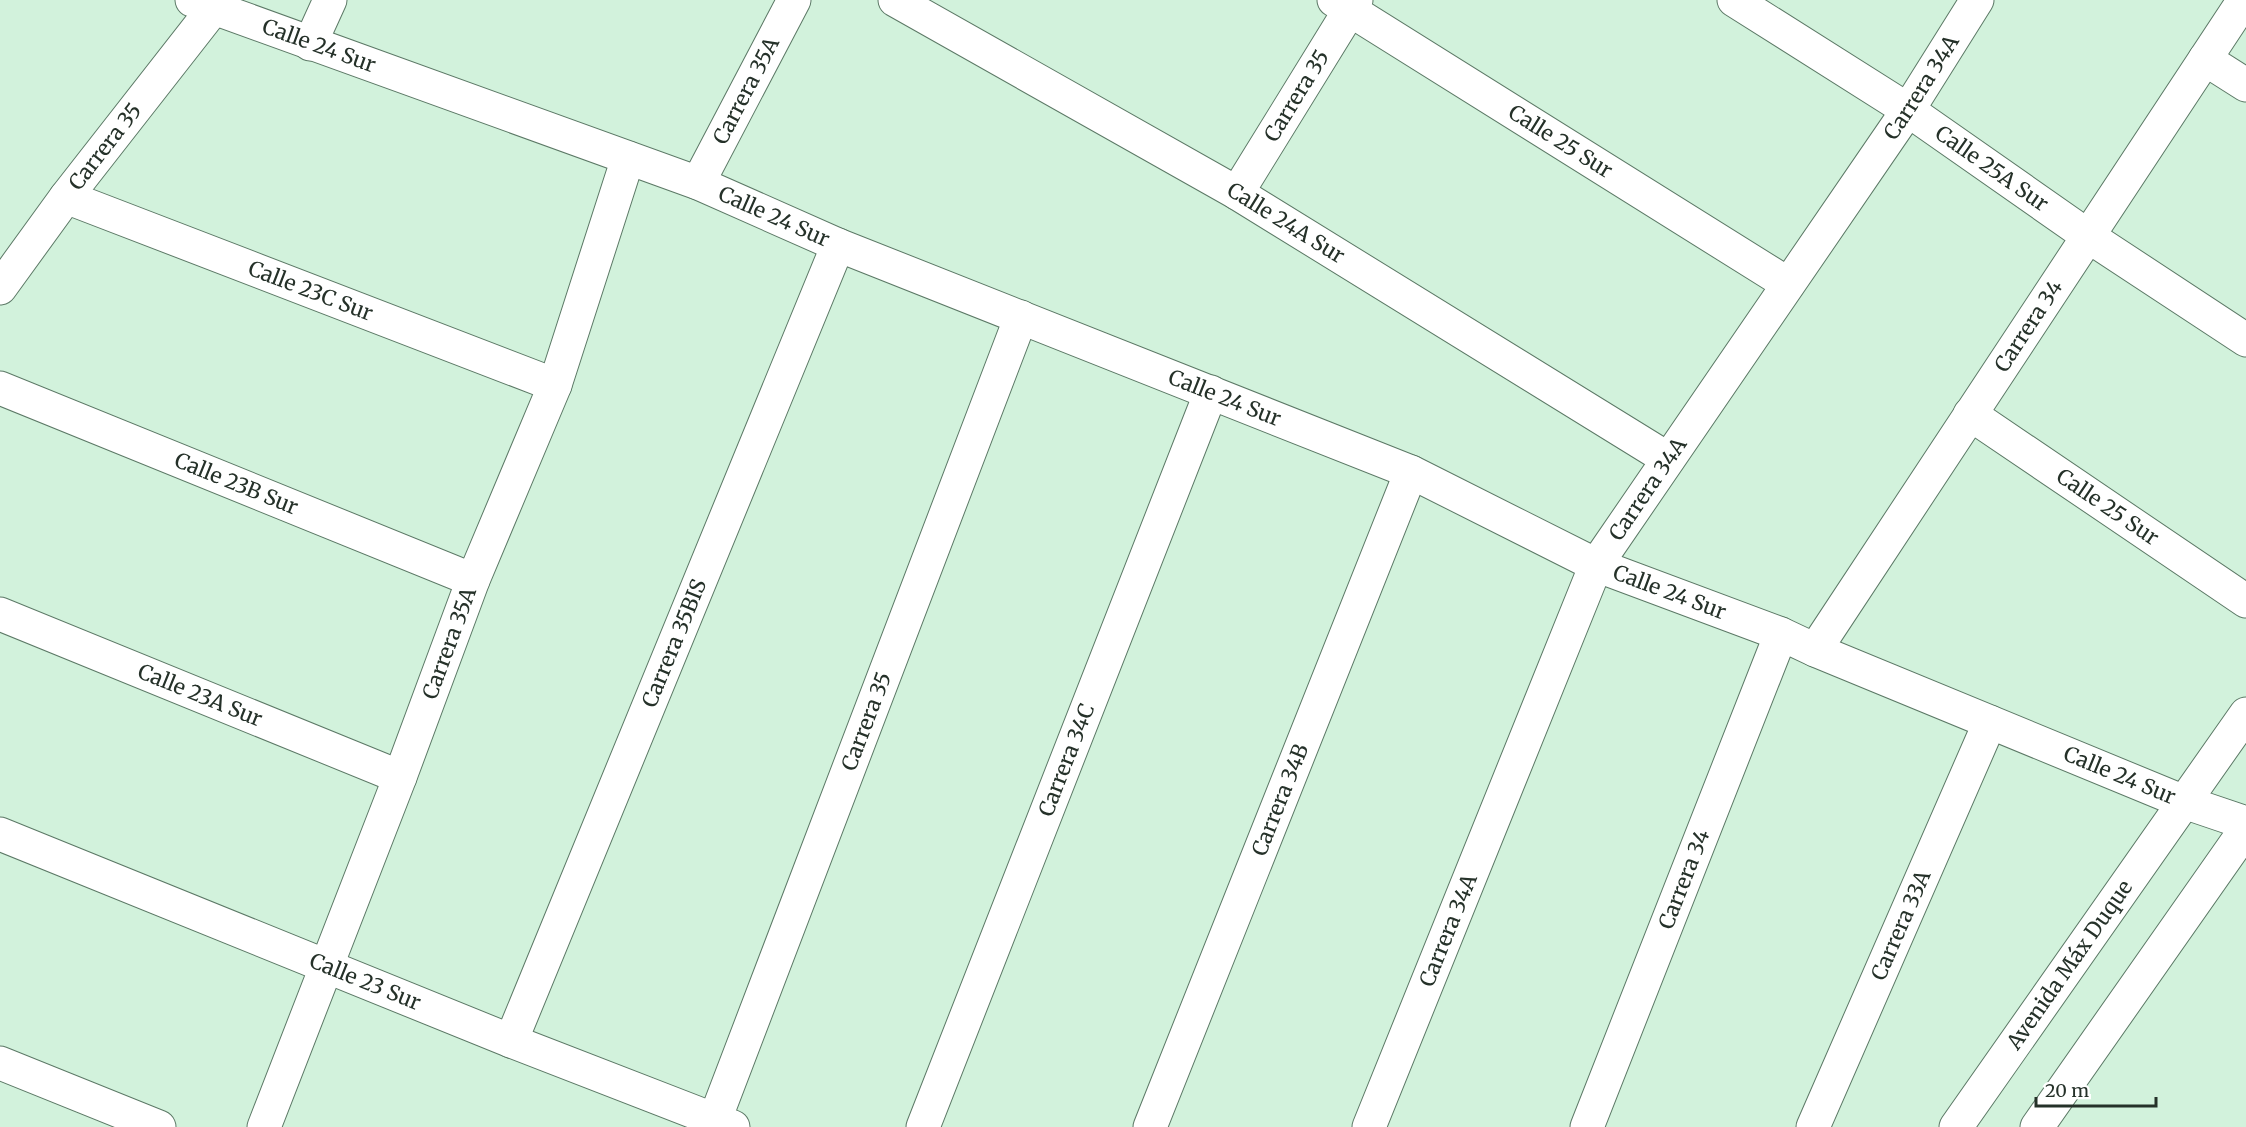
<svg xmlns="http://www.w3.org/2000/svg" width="2246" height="1127" font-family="Merriweather,serif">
	<rect width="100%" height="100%" fill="#d2f2dc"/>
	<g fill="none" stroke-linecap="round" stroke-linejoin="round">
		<g stroke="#5c7966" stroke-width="35">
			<g id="minor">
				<path id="s1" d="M192 0 698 183 838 245 1411 472 1596 565 1781 634 1815 650 2184 802 2246 823"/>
				<path id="s2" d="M895 0 1237 193 1668 459"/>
				<path id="s3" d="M1334 0 1788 284"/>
				<path id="s4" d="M1734 0 1908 110 2088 236 2246 340"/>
				<polyline points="310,44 330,0"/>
				<polyline points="2205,59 2246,85"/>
				<path id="s5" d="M698 183 794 0"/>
				<path id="s6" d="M1237 193 1356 0"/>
				<path id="s7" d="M66 197 555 385"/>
				<path id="s8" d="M0 288 66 197 213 9"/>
				<path id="s9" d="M0 388 473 580"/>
				<path id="s10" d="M1970 414 2246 601"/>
				<path id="s11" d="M0 614 400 777"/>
				<path id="s12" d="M1815 650 2244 0"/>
				<path id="s13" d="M0 834 511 1041 733 1127"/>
				<path id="s14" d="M511 1041 838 245"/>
				<polyline points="0,1063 159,1127"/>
				<path id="s15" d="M264 1127 400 777 473 580 555 385 628 158"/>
				<path id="s16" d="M712 1127 1021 317"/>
				<path id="s17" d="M923 1127 1211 392"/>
				<path id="s18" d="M1150 1127 1411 472"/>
				<path id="s19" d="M1369 1127 1596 565 1908 110 1977 0"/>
				<path id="s20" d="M1587 1127 1781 634"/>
				<path id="s21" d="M1813 1127 1990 722"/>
			</g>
		</g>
		<g stroke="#5c7966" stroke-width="35">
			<g id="secondary">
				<path id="s22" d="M1956 1127 2246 714"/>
				<polyline points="2037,1127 2246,829"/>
			</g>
		</g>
		<use href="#minor" stroke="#fff" stroke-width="33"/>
		<use href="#secondary" stroke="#fff" stroke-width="33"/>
	</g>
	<g text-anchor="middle" stroke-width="6" stroke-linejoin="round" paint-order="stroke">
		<g font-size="21" fill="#253129" stroke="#fff">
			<text dy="7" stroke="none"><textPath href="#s1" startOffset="135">Calle 24 Sur</textPath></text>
			<text dy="7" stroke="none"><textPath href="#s19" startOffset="1184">Carrera 34A</textPath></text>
			<text dy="7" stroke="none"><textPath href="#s5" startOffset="104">Carrera 35A</textPath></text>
			<text dy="7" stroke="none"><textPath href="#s6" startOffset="114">Carrera 35</textPath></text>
			<text dy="7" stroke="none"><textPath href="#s3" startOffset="267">Calle 25 Sur</textPath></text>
			<text dy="7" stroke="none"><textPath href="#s8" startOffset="176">Carrera 35</textPath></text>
			<text dy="7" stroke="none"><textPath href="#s4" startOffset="308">Calle 25A Sur</textPath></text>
			<text dy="7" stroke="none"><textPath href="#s1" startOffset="621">Calle 24 Sur</textPath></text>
			<text dy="7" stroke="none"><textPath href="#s2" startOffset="450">Calle 24A Sur</textPath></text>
			<text dy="7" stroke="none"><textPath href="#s7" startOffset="262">Calle 23C Sur</textPath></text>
			<text dy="7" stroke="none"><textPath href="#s12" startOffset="388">Carrera 34</textPath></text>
			<text dy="7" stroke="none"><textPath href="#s1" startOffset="1107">Calle 24 Sur</textPath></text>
			<text dy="7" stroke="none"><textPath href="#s9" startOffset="255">Calle 23B Sur</textPath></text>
			<text dy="7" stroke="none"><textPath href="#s19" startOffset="698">Carrera 34A</textPath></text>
			<text dy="7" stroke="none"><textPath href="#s10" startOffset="166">Calle 25 Sur</textPath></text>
			<text dy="7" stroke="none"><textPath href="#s1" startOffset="1593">Calle 24 Sur</textPath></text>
			<text dy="7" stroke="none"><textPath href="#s14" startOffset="430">Carrera 35BIS</textPath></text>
			<text dy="7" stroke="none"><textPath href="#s15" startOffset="518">Carrera 35A</textPath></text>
			<text dy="7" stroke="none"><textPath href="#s11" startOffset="216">Calle 23A Sur</textPath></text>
			<text dy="7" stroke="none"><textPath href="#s16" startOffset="434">Carrera 35</textPath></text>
			<text dy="7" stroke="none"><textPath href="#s17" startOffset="394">Carrera 34C</textPath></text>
			<text dy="7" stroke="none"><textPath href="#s1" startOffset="2079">Calle 24 Sur</textPath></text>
			<text dy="7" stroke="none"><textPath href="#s18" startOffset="352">Carrera 34B</textPath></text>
			<text dy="7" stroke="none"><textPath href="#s20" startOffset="266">Carrera 34</textPath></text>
			<text dy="7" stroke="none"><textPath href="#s21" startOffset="220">Carrera 33A</textPath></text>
			<text dy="7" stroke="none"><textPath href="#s19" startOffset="212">Carrera 34A</textPath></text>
			<text dy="7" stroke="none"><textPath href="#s22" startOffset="198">Avenida Máx Duque</textPath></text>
			<text dy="7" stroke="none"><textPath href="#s13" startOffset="394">Calle 23 Sur</textPath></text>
		</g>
	</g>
	<path d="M2036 1097v9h120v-9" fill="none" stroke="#253129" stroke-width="3"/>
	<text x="2045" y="1097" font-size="18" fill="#253129" stroke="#ffffff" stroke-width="4.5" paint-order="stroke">20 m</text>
</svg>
